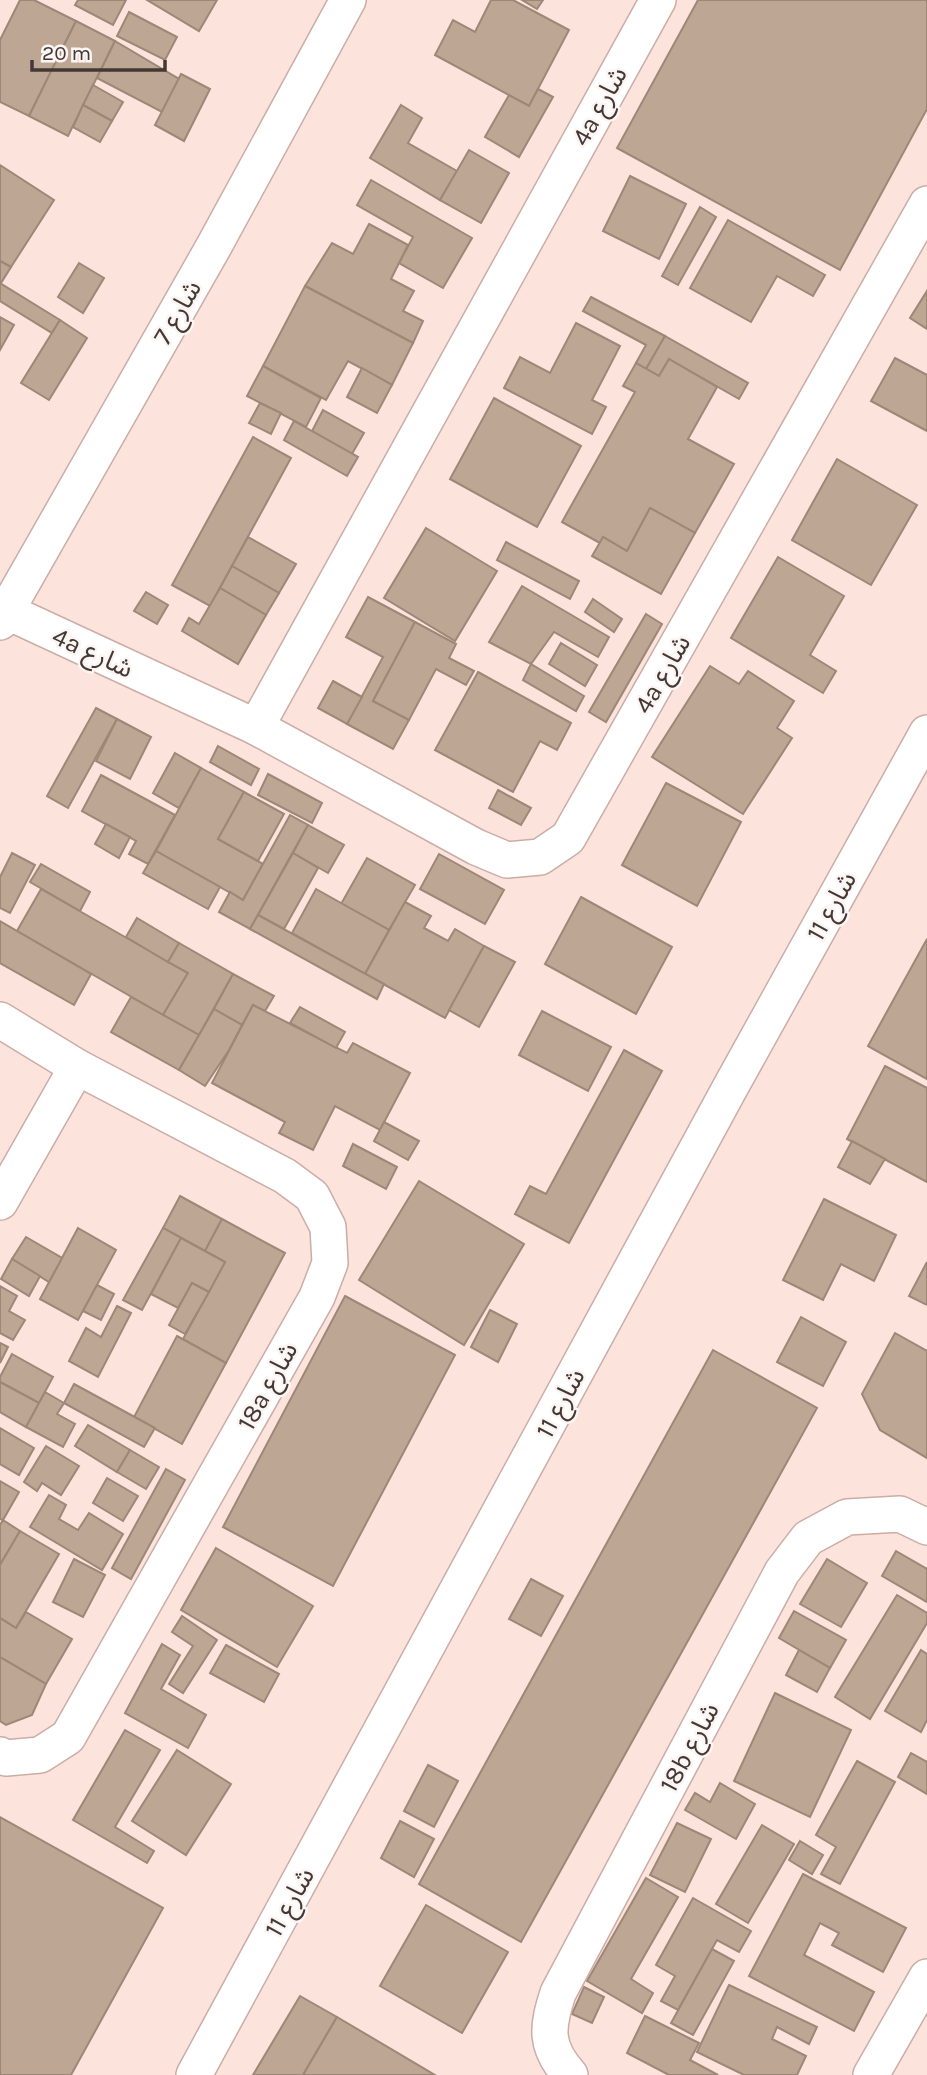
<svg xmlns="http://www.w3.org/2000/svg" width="927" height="2075" font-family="Karla,'Noto Sans Arabic',sans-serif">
	<rect width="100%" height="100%" fill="#fce3dc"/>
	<g fill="#bda694" stroke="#9d8776" stroke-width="2">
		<polygon points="20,0 34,0 76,21 29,116 0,102 0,40"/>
		<polygon points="78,0 126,0 113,25 75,5"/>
		<polygon points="147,0 217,0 199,31"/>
		<polygon points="491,0 513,0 569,30 529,106 435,55 453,20 475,32"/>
		<polygon points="522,0 543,0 537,9"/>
		<polygon points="698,0 927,0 927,109 840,270 617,148"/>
		<polygon points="129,12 177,37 165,60 117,36"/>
		<polygon points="76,21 115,41 68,136 29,116"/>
		<polygon points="115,41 179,79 162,112 97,78"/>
		<polygon points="181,74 210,89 184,141 155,125"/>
		<polygon points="93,85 123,102 112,121 83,105"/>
		<polygon points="538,89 553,97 519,157 485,137 509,95 529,106"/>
		<polygon points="83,105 112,121 100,142 73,127"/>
		<polygon points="401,105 422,118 408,143 457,171 440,200 370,158"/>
		<polygon points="469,150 509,173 481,223 440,200"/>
		<polygon points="0,165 54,200 11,267 0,261"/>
		<polygon points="630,176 686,204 659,259 603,231"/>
		<polygon points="371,180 472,238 443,288 399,263 413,237 357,205"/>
		<polygon points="700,207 716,217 678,285 662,276"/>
		<polygon points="728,220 825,275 813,296 777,276 751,322 690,288"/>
		<polygon points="369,224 408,245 391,279 414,291 403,311 423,321 413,343 305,286 332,243 353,254"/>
		<polygon points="0,261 11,267 1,283 0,283"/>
		<polygon points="79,263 104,278 83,313 58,297"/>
		<polygon points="0,283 60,320 52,333 0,301"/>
		<polygon points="305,286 413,343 392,385 348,361 326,400 263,366"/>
		<polygon points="927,291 927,329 910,318"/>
		<polygon points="591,297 665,336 646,369 636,363 646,345 583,311"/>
		<polygon points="0,317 14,325 0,350"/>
		<polygon points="60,320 87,338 49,400 21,383"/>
		<polygon points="576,323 620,346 592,400 606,407 592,434 504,388 520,357 550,373"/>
		<polygon points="665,336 748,383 739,399 669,359 659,376 646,369"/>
		<polygon points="895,358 927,375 927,431 871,401"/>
		<polygon points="669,359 717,387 688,439 734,464 695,533 650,508 627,551 603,537 600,543 562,522 635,392 623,386 636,363 659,376"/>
		<polygon points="263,366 321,398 306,427 247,396"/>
		<polygon points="362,368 392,385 377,413 347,397"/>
		<polygon points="494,398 581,446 537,527 450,479"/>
		<polygon points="260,403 281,413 271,434 249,423"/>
		<polygon points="323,410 364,433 352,454 312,431"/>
		<polygon points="294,421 358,457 347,476 284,440"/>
		<polygon points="253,437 291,458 210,606 172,585"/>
		<polygon points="837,459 917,505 871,585 792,540"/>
		<polygon points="650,508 695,533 661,594 592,556 603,537 627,551"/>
		<polygon points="426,528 497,571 455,641 384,598"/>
		<polygon points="248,537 296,564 279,593 232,566"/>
		<polygon points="506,542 579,581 570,599 497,560"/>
		<polygon points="778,557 844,596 810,655 836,671 823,693 731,638"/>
		<polygon points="232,566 279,593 266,615 220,588"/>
		<polygon points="522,586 609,637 598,657 554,632 531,664 489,642"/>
		<polygon points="220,588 266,615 238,664 182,631 189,618 199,624"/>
		<polygon points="146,592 168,605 157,624 134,611"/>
		<polygon points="368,597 415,622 373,701 409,720 393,749 347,724 383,657 346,637"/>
		<polygon points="593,599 622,619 614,632 585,612"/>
		<polygon points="646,614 662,624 606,722 589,712"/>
		<polygon points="415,622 456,644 449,658 474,671 466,685 436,669 409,720 373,701"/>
		<polygon points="561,643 597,665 585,686 549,664"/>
		<polygon points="531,664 584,696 576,711 523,680"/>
		<polygon points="710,666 739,684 748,671 794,701 777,728 792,738 743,814 652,757"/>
		<polygon points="478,672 571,723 557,750 540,741 513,792 435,750"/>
		<polygon points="333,681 362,697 347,724 318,708"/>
		<polygon points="96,708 117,719 68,808 47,796"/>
		<polygon points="117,719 151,737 130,779 96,761"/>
		<polygon points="218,746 259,769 251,785 210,762"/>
		<polygon points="175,753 201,768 179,808 153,793"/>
		<polygon points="201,768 244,792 218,839 263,864 243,900 156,851"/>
		<polygon points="268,774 322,803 312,823 258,795"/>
		<polygon points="101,775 175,815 148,864 129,854 136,841 82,811"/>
		<polygon points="666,783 741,822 697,906 622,865"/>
		<polygon points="498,790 531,808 521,825 489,808"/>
		<polygon points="244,792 284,814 258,861 218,839"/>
		<polygon points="290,815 308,825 250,929 219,912 230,892 243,900"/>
		<polygon points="106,824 130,837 119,858 95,844"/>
		<polygon points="308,825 344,845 328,873 293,853"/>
		<polygon points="156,851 220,887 208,909 143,873"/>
		<polygon points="12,853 35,865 10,913 0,908 0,877"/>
		<polygon points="293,853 318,868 284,929 258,915"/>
		<polygon points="439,854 504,890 485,924 420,889"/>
		<polygon points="367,858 415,885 389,930 341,904"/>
		<polygon points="41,864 90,892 80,911 30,882"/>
		<polygon points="41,889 188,973 163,1015 17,931"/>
		<polygon points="316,889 389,930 365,974 292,933"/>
		<polygon points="581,897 672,947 636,1014 545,964"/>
		<polygon points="405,902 431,916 424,928 448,941 455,929 484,946 445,1018 365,974"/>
		<polygon points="258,915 384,984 377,999 250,929"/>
		<polygon points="137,918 179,943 168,962 126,937"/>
		<polygon points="0,921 91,974 74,1005 0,963"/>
		<polygon points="927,939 927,1079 868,1046"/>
		<polygon points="179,943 233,974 199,1035 163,1015 188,973 168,962"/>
		<polygon points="484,946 515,962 479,1027 449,1010"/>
		<polygon points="233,974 274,996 265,1011 253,1005 242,1025 214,1009"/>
		<polygon points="131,997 199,1035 179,1070 111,1032"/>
		<polygon points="253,1005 347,1053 353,1043 410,1073 380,1130 335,1106 313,1150 279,1133 285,1122 212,1083"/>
		<polygon points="300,1007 345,1032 336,1048 290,1023"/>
		<polygon points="214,1009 242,1025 229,1050 205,1086 179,1070"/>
		<polygon points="542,1011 611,1047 588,1091 519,1055"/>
		<polygon points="624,1050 662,1071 569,1243 515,1214 530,1186 546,1194"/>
		<polygon points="885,1066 927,1088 927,1182 847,1139"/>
		<polygon points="384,1122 419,1141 408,1160 374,1141"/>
		<polygon points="852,1141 885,1159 870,1184 838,1167"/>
		<polygon points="353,1144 397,1167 386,1189 343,1166"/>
		<polygon points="419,1181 524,1244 464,1345 359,1280"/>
		<polygon points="180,1196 222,1219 205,1251 163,1228"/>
		<polygon points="824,1199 896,1235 874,1281 841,1264 823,1300 783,1280"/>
		<polygon points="222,1219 285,1253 226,1363 183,1339 225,1262 205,1251"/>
		<polygon points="78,1228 116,1250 78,1320 40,1299"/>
		<polygon points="163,1228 181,1238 142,1310 123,1300"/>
		<polygon points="26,1237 62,1258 49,1282 12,1259"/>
		<polygon points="181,1238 225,1262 209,1292 192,1283 178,1308 151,1294"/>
		<polygon points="12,1259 40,1276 29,1296 1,1279"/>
		<polygon points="927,1262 927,1305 909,1296"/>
		<polygon points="192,1283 209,1292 185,1334 169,1325"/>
		<polygon points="97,1285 114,1294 101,1320 83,1311"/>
		<polygon points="0,1286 17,1296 9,1311 25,1320 13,1340 0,1333"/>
		<polygon points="345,1296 455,1355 333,1586 223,1527"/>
		<polygon points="117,1306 131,1313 98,1377 69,1361 86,1328 101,1337"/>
		<polygon points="490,1310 517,1324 498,1362 471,1347"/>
		<polygon points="801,1317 846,1342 823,1386 777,1362"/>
		<polygon points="895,1333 927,1351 927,1458 880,1430 862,1394"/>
		<polygon points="177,1336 226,1363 182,1444 134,1417"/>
		<polygon points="0,1343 8,1347 0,1363"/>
		<polygon points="713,1350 817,1408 521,1942 419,1884"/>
		<polygon points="12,1354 53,1377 39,1403 0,1382 0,1377"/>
		<polygon points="0,1382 39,1403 26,1427 0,1412"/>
		<polygon points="74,1384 155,1428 144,1447 64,1403"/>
		<polygon points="45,1392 64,1403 57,1414 75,1424 63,1447 26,1427"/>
		<polygon points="88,1425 130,1450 117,1472 75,1446"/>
		<polygon points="0,1428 34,1448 19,1475 0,1464"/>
		<polygon points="46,1446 79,1466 61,1495 42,1483 37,1491 24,1482"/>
		<polygon points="130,1450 159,1467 146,1489 117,1472"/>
		<polygon points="166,1469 185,1480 131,1579 112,1568"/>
		<polygon points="107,1478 138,1496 123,1521 93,1503"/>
		<polygon points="0,1481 19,1492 3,1520 0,1519"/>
		<polygon points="49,1495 66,1505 59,1519 78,1530 89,1513 123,1534 102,1570 30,1527"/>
		<polygon points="3,1520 20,1531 0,1565 0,1525"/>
		<polygon points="20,1531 59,1554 16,1628 0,1618 0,1565"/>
		<polygon points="216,1548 313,1606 277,1667 181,1610"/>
		<polygon points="896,1551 927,1569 927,1602 882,1576"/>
		<polygon points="74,1559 105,1575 83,1617 53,1602"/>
		<polygon points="827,1559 867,1583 841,1627 800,1604"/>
		<polygon points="531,1579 563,1596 541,1636 509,1619"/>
		<polygon points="897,1595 927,1613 927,1623 870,1719 835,1697"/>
		<polygon points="794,1611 846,1640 830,1668 779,1638"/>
		<polygon points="26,1612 72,1639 46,1684 0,1657 0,1618 16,1628"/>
		<polygon points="182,1616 217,1640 183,1693 169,1684 193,1646 172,1632"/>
		<polygon points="162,1644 180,1655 161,1689 206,1715 188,1748 125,1713"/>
		<polygon points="226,1645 279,1674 264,1702 210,1673"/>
		<polygon points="799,1650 830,1668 817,1692 786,1675"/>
		<polygon points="921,1650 927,1654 927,1720 921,1732 885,1711"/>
		<polygon points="0,1657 46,1684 32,1715 6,1725 0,1721"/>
		<polygon points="775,1693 851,1730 810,1817 734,1781"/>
		<polygon points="125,1730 160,1750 115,1827 154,1851 147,1863 73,1820"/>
		<polygon points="177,1750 231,1784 186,1855 132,1821"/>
		<polygon points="911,1753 927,1762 927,1794 898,1777"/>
		<polygon points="857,1761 895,1782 840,1884 821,1874 836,1847 816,1835"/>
		<polygon points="428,1765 458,1781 434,1827 404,1811"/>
		<polygon points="720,1783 755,1804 736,1839 685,1810 695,1793 710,1802"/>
		<polygon points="0,1817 163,1908 71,2075 0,2075"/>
		<polygon points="400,1821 434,1839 414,1877 381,1858"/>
		<polygon points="677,1823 711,1839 685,1892 650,1875"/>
		<polygon points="762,1825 794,1844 748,1923 716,1904"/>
		<polygon points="800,1841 823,1855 812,1874 789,1860"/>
		<polygon points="803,1874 906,1928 883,1972 832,1945 839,1933 820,1923 804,1955 874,1992 854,2031 749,1976"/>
		<polygon points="646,1878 678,1897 631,1979 653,1993 642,2013 587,1981"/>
		<polygon points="693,1898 751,1931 739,1952 717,1940 678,2010 661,2001 675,1976 656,1965"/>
		<polygon points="426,1905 508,1952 462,2033 380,1986"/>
		<polygon points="712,1949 734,1961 693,2035 671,2023"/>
		<polygon points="729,1985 817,2027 809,2044 777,2027 772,2039 806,2056 797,2075 744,2075 697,2052"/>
		<polygon points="584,1987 604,1997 592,2023 572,2014"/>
		<polygon points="300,1996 337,2017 303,2075 253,2075"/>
		<polygon points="645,2016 699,2043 690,2060 718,2075 669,2075 627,2053"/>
		<polygon points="337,2017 435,2075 303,2075"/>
	</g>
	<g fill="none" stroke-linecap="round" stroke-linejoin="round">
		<g stroke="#cbada5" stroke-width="38">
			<g id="street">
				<polyline points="6,611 256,727 476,847 507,860 540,857 568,838 927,204"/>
				<polyline points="0,622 214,246 348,0"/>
				<polyline points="256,727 658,0"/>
				<polyline points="0,1020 77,1067 285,1176 312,1196 328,1227 330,1263 317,1297 68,1737 40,1755 6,1758 0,1755"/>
				<polyline points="0,1202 77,1067"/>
				<polyline points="194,2075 731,1086 927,733"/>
				<path d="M570 2075C544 2046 547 2027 558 1993L782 1572 808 1538 847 1517 900 1514 927 1527"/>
				<polyline points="871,2075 927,1977"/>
			</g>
		</g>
		<use href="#street" stroke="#fff" stroke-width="35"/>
	</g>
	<g text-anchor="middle" stroke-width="5" stroke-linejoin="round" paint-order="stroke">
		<g font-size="26" fill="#443834" stroke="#fbf5f3">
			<text transform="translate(599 106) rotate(-61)" y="9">4a شارع</text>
			<text transform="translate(177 312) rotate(-60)" y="9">شارع 7</text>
			<text transform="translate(93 652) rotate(25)" y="9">4a شارع</text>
			<text transform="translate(662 674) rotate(-60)" y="9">4a شارع</text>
			<text transform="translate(831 906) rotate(-61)" y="9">شارع 11</text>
			<text transform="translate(267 1386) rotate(-61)" y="9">18a شارع</text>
			<text transform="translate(560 1403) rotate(-62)" y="9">شارع 11</text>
			<text transform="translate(689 1747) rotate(-62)" y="9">18b شارع</text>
			<text transform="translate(289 1902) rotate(-61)" y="9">شارع 11</text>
		</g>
	</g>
	<path d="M32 60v10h133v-10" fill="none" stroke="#443834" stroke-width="3.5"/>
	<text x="42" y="60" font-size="21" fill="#443834" stroke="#fbf5f3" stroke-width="5" paint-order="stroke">20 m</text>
</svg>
